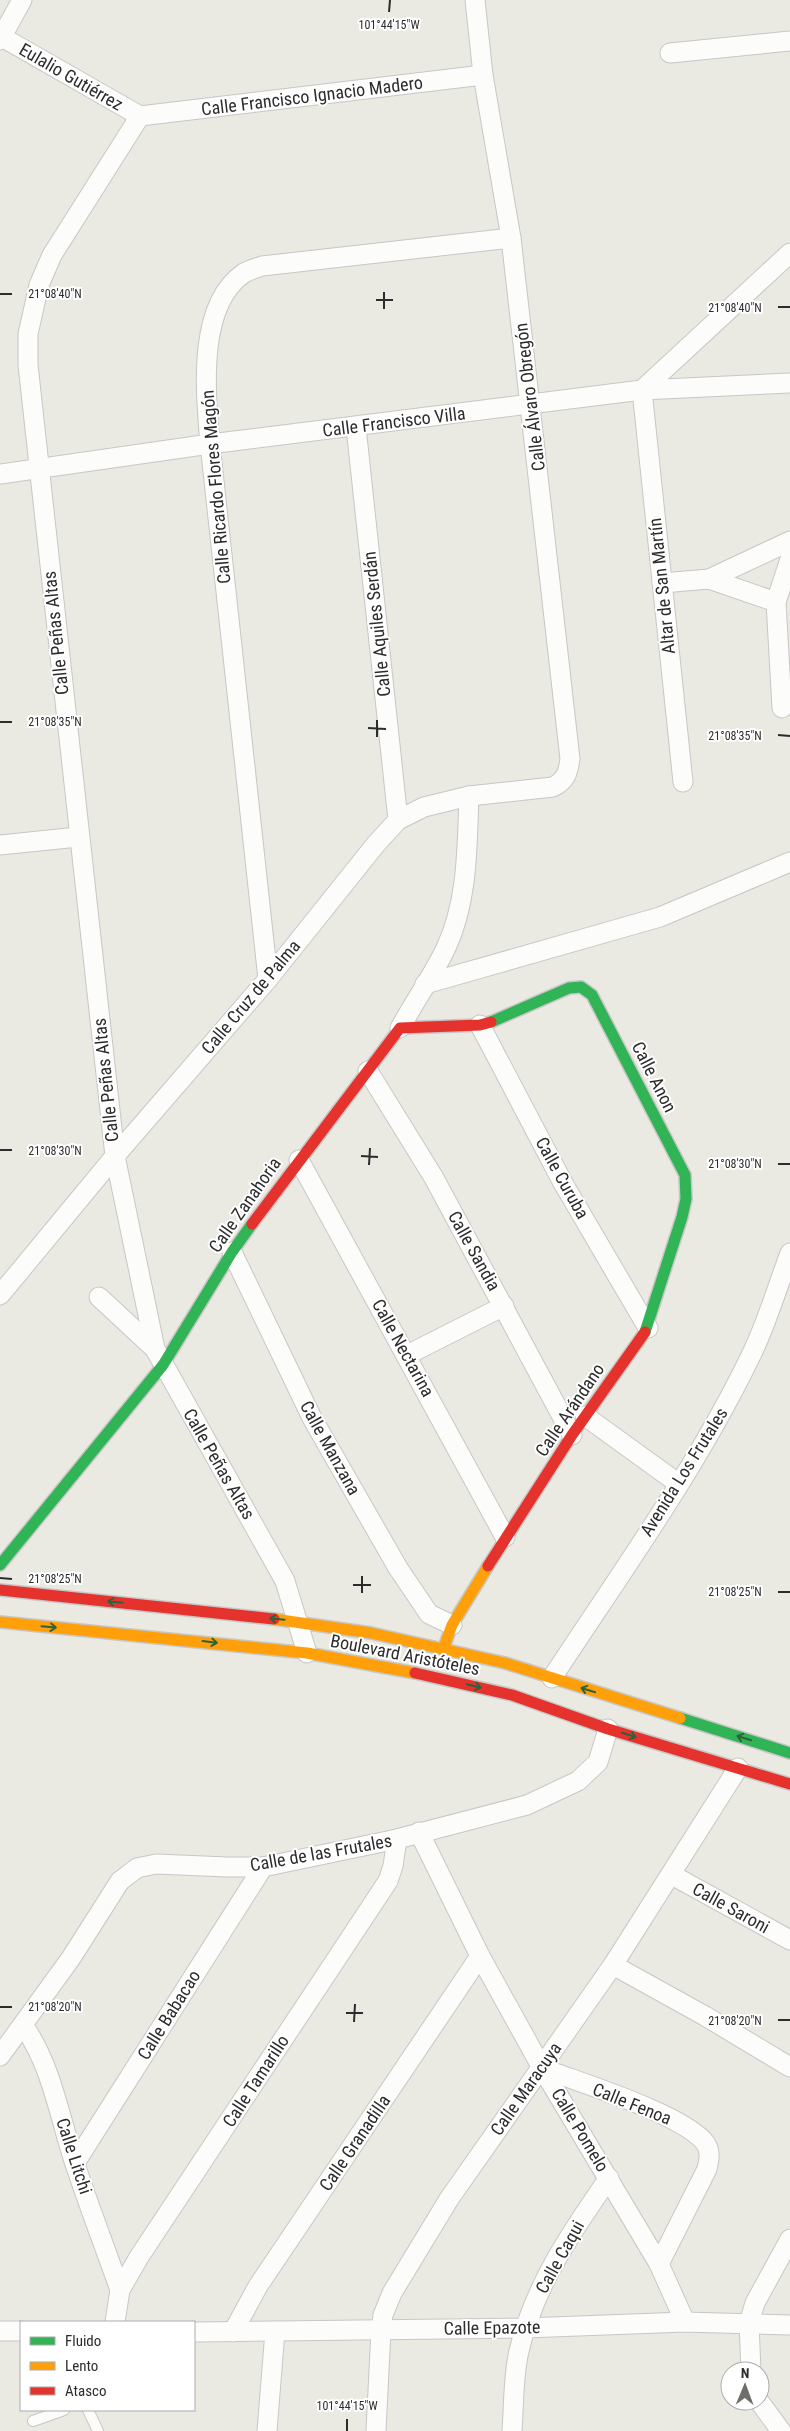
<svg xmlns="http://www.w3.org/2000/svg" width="790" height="2431" font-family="'Roboto Condensed',sans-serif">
	<rect width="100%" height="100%" fill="#eae9e2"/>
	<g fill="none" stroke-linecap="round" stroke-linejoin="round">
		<g stroke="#c8c7c7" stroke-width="12">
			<g id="lane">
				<polyline points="88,2410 98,2431"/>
				<polyline points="33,2421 64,2410"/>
			</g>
		</g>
		<g stroke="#c8c7c7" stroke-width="21">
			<g id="street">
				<polyline points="2,37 140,116"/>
				<polyline points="0,40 22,0"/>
				<polyline points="670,53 790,41"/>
				<polyline points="140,116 52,255 39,285 28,334 28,365 115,1156 155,1349 285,1581 307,1653"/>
				<polyline points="140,116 483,75"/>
				<polyline points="356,427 398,820"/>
				<polyline points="0,474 210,444 642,390 790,383"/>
				<polyline points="709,579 776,602"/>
				<polyline points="662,583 709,579 790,541"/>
				<polyline points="782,708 776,602 790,559"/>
				<polyline points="683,782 642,390 790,253"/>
				<polyline points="0,845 78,837"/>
				<path d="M268 979 210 444C206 395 196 306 244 273 249 270 257 268 262 266L511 238"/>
				<polyline points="425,984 660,917 790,862"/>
				<polyline points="480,1025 563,1183 648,1328"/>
				<path d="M400 1028C415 1001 433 975 446 948 468 901 467 847 469 796"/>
				<polyline points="368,1071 434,1178 572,1435"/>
				<polyline points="299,1160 505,1537"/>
				<polyline points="232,1252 312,1418 398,1568 429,1614 452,1625"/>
				<path d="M0 1295 115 1156 268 979 376 844 398 820 424 807 469 796 553 787C566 780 568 773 570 759L511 238 483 75 475 0"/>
				<polyline points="99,1297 155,1349"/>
				<polyline points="407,1355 504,1306"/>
				<polyline points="585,1416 679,1484"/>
				<path d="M552 1678C622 1571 699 1465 754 1349 768 1319 778 1285 790 1253"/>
				<polyline points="419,1832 480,1956 542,2068 659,2264 685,2322"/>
				<polyline points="672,1875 790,1940"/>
				<polyline points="613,1965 705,2016 790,2067"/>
				<path d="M23 2025C52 2066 59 2116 75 2164 89 2206 105 2248 120 2290"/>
				<polyline points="0,2056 71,1958 120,1881 137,1868 156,1864 227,1867 263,1867 397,1839 527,1805 578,1781 598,1762 608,1729"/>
				<path d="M542 2068C578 2082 686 2115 706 2144 711 2152 709 2160 707 2169L659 2264"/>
				<polyline points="75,2163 263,1867"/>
				<polyline points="115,2322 120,2290 139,2257 388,1881 393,1866 397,1839"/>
				<polyline points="0,2331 21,2331"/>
				<polyline points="194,2332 525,2328 685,2322 790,2325"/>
				<polyline points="233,2332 258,2286 480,1956"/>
				<polyline points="751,2371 749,2323 755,2303 790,2239"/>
				<polyline points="759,2401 781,2431"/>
				<polyline points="267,2431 275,2331"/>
				<polyline points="376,2431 381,2330 383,2315 392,2293 449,2199 613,1965 738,1768"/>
				<path d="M512 2431C514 2405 513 2376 519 2351 534 2286 572 2231 609 2178"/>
			</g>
		</g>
		<g stroke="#c8c7c7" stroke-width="14">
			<g id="fast">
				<polyline points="491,1022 569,988 581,987 592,995 685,1175 686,1199 682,1217 645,1332"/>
				<polyline points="0,1565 163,1365 232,1252 252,1224"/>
				<polyline points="680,1718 790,1753"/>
			</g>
		</g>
		<g stroke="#c8c7c7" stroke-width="14">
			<g id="slow">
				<polyline points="274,1619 371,1633 505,1663 680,1718"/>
				<polyline points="0,1622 307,1653 415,1673"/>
				<polyline points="443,1650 452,1625 488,1566"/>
			</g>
		</g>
		<g stroke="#c8c7c7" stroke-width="14">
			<g id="jam">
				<polyline points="252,1224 400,1028 480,1025 491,1022"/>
				<polyline points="488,1566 572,1435 645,1332"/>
				<polyline points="0,1590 274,1619"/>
				<polyline points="415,1673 512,1695 608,1729 790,1784"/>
			</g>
		</g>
		<use href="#lane" stroke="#fcfcfb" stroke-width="10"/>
		<use href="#street" stroke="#fcfcfb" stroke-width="19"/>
		<use href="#fast" stroke="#30b455" stroke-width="11"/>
		<use href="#slow" stroke="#ff9f0a" stroke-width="11"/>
		<use href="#jam" stroke="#e5322d" stroke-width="11"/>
	</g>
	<defs><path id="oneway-shaft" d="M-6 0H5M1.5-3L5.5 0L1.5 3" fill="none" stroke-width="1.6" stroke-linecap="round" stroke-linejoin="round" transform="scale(1.25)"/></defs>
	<g stroke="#2e623c">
		<use href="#oneway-shaft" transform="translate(115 1602) rotate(-174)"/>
		<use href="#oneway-shaft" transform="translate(277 1619) rotate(-174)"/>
		<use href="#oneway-shaft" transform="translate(49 1627) rotate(5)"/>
		<use href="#oneway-shaft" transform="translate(210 1642) rotate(7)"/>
		<use href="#oneway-shaft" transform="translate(474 1686) rotate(14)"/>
		<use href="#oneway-shaft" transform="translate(588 1690) rotate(-163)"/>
		<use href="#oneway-shaft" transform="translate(629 1735) rotate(17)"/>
		<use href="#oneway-shaft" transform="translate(744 1738) rotate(-163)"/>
	</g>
	<path fill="none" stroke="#2c2c2c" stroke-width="2" d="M389 12 390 0M0 294H12M376 300H393M778 307H790M384 309V292M0 722H12M368 728 386 729M778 735 790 736M377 737V720M0 1150H12M361 1156 378 1157M778 1164H790M369 1165 370 1148M0 1578 12 1579M353 1585H371M778 1592H790M362 1593V1576M0 2007H12M346 2013H363M778 2020H790M354 2022 355 2004M347 2431V2419"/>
	<g text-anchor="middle" stroke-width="4" stroke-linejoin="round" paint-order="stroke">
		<g font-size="18" fill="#2c2c2c" stroke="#fff">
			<text transform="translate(71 77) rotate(30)" y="6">Eulalio Gutiérrez</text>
			<text transform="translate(312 96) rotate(-7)" y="6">Calle Francisco Ignacio Madero</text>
			<text transform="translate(530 397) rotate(-97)" y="6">Calle Álvaro Obregón</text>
			<text transform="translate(394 422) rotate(-7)" y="6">Calle Francisco Villa</text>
			<text transform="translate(216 487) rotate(-95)" y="6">Calle Ricardo Flores Magón</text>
			<text transform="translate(662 586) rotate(-96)" y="6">Altar de San Martín</text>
			<text transform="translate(377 624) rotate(-96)" y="6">Calle Aquiles Serdán</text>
			<text transform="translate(56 633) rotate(-96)" y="6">Calle Peñas Altas</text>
			<text transform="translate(251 997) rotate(-50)" y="6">Calle Cruz de Palma</text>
			<text transform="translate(654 1077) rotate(63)" y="6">Calle Anon</text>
			<text transform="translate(106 1080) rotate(-96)" y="6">Calle Peñas Altas</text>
			<text transform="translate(562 1178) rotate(61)" y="6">Calle Curuba</text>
			<text transform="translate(245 1205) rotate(-55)" y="6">Calle Zanahoria</text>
			<text transform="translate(474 1251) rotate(61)" y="6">Calle Sandia</text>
			<text transform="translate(403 1348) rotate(61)" y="6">Calle Nectarina</text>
			<text transform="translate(570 1410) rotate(-56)" y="6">Calle Arándano</text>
			<text transform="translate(330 1448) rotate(61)" y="6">Calle Manzana</text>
			<text transform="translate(219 1464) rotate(60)" y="6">Calle Peñas Altas</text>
			<text transform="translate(684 1472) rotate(-58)" y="6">Avenida Los Frutales</text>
			<text transform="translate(405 1655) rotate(11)" y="6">Boulevard Aristóteles</text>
			<text transform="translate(321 1853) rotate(-10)" y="6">Calle de las Frutales</text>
			<text transform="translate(731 1908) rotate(29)" y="6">Calle Saroni</text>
			<text transform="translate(169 2015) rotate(-58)" y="6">Calle Babacao</text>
			<text transform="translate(256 2081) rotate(-57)" y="6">Calle Tamarillo</text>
			<text transform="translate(526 2089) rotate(-55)" y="6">Calle Maracuya</text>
			<text transform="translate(632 2104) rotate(22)" y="6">Calle Fenoa</text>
			<text transform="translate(580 2130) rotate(59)" y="6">Calle Pomelo</text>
			<text transform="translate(355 2143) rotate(-56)" y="6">Calle Granadilla</text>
			<text transform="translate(74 2156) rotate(72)" y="6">Calle Litchi</text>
			<text transform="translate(560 2257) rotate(-61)" y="6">Calle Caqui</text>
			<text transform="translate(492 2328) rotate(-1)" y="6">Calle Epazote</text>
		</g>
	</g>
	<g font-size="12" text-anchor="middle" fill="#2c2c2c" stroke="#fff" stroke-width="4" stroke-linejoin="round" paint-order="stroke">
		<text x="389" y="29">101°44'15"W</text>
		<text x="55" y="298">21°08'40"N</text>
		<text x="735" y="312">21°08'40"N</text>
		<text x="55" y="726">21°08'35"N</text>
		<text x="735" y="740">21°08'35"N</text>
		<text x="55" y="1155">21°08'30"N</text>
		<text x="735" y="1168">21°08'30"N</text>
		<text x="55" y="1583">21°08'25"N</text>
		<text x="735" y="1596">21°08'25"N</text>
		<text x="55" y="2011">21°08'20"N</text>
		<text x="735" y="2025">21°08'20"N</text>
		<text x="347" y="2410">101°44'15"W</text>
	</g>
	<rect x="20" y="2321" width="175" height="90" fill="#ffffff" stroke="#ababab"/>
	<rect x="30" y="2337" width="25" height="8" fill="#30b455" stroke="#ababab"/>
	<text x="65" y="2346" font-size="15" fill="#2c2c2c">Fluido</text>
	<rect x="30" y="2362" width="25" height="8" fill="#ff9f0a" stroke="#ababab"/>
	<text x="65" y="2371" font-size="15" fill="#2c2c2c">Lento</text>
	<rect x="30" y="2387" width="25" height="8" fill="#e5322d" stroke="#ababab"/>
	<text x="65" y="2396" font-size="15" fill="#2c2c2c">Atasco</text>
	<g transform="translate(745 2386) rotate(1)"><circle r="24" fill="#ffffff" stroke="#ababab"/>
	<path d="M0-4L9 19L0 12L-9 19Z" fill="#6e6e6c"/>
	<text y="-8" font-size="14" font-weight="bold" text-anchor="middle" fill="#2c2c2c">N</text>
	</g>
</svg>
